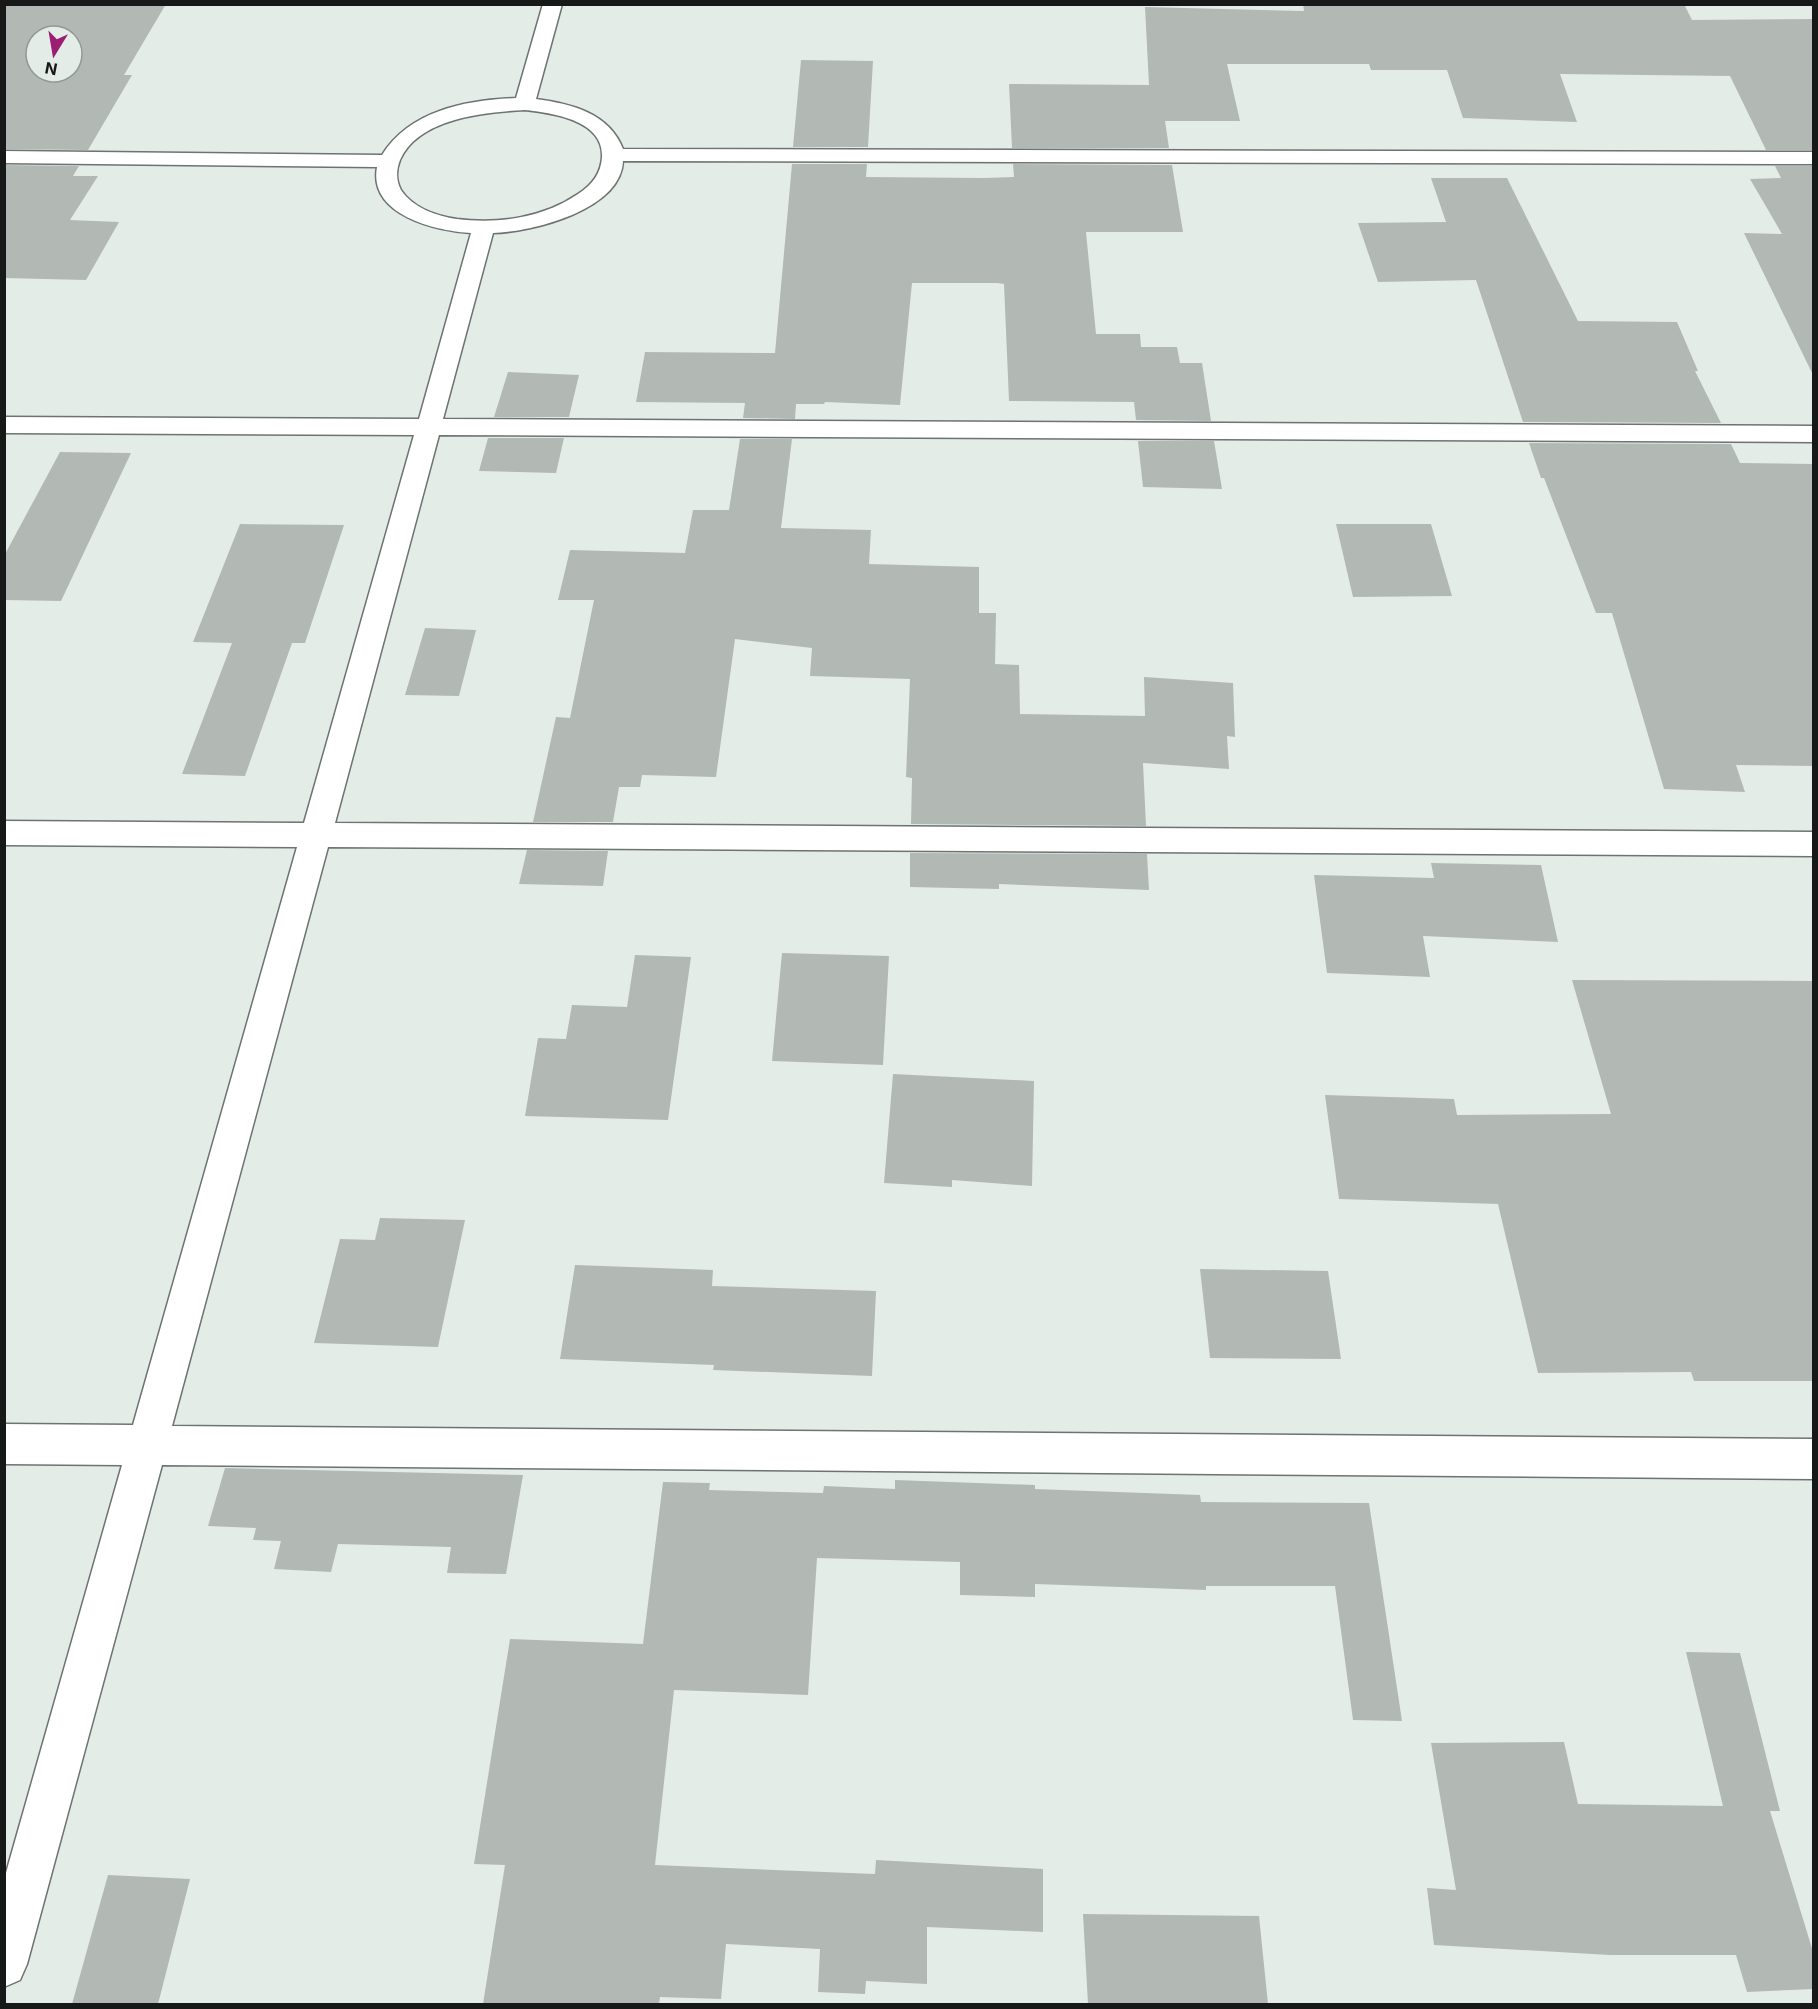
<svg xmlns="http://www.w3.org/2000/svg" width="1818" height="2009" font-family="Inter,sans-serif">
	<rect width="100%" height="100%" fill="#e4ece8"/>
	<g fill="#b2b9b5" fill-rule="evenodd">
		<path d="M4 4H166L124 75H132L88 150 4 149ZM36 36H72V72H36Z"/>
		<polygon points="1303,4 1684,4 1692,20 1814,19 1814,150 1766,150 1730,76 1560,74 1577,122 1463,118 1447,70 1371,70 1369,64 1227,64 1240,121 1165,121 1169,148 1012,148 1009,84 1149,85 1145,7 1304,11"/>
		<polygon points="801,60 873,61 868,147 793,147"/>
		<polygon points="792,164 867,164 866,177 984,178 1014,177 1013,164 1172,165 1183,232 1086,232 1096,334 1140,334 1141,347 1177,347 1180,363 1202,363 1211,421 1136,420 1134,402 1009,401 1004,284 997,283 912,283 900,405 825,402 824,404 796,404 795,419 743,418 745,403 636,402 645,352 775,353"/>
		<polygon points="4,165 79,166 73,176 98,176 70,220 119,222 86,280 4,278"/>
		<polygon points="1775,166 1814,166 1814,377 1744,233 1782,234 1750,179 1781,178"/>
		<polygon points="1431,178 1507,178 1578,321 1677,322 1698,371 1695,371 1721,423 1523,422 1476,280 1378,282 1358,223 1446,222"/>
		<polygon points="508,372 579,375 569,417 494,417"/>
		<polygon points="488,438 564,438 556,473 479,471"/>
		<polygon points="740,439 792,439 781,528 871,530 869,564 979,567 979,613 996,613 995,664 1019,665 1020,714 1145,716 1144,677 1233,683 1235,737 1227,736 1229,769 1143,763 1146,826 911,824 912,778 906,777 910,679 810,676 812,648 735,639 716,777 642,775 640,787 619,787 613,822 533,822 556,717 570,718 594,600 558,600 570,550 685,553 693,510 729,510"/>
		<polygon points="1138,441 1214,441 1222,489 1143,487"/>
		<polygon points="1529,443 1731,444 1740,463 1814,464 1814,766 1736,765 1745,792 1664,789 1612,613 1596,613 1544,478 1541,478"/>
		<polygon points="60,452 131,453 61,601 4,600 4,556"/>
		<polygon points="240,524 344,525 305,643 292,643 245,776 182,774 232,643 193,642"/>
		<polygon points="1336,524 1431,524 1452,596 1353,597"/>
		<polygon points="425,628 476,630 459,696 405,695"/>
		<polygon points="527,850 608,851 603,886 519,884"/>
		<polygon points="910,853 1147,854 1149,890 999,884 999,889 910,887"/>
		<polygon points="1431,863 1541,865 1558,942 1423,936 1430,977 1327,973 1314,875 1434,878"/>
		<polygon points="782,953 889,956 883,1065 772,1061"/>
		<polygon points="635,955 691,957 668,1120 525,1116 538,1038 566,1039 572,1005 627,1007"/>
		<polygon points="1572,980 1814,981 1814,1381 1694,1381 1691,1372 1538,1373 1498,1204 1339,1199 1325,1095 1454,1099 1457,1115 1611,1114"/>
		<polygon points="893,1074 1034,1081 1032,1186 952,1180 952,1187 884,1183"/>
		<polygon points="380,1218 465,1220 438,1347 314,1343 340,1239 375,1240"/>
		<polygon points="575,1265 713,1270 712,1286 876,1291 872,1376 713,1370 714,1365 560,1359"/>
		<polygon points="1200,1269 1328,1271 1341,1359 1210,1358"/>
		<polygon points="225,1468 523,1475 506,1574 447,1573 451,1547 338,1544 331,1572 274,1569 281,1541 253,1540 256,1528 208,1526"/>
		<polygon points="895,1480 1035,1485 1035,1489 1200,1495 1201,1502 1369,1503 1402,1721 1353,1720 1335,1586 1206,1586 1206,1590 1035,1584 1035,1597 960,1595 960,1562 817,1558 808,1695 674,1690 655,1865 875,1874 876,1860 1043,1869 1043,1932 927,1927 927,1984 866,1981 865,1994 818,1992 820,1949 726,1944 721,1999 660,1997 659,2004 483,2004 505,1865 474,1864 510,1639 643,1644 663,1482 710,1483 709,1490 823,1493 824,1486 895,1489"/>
		<polygon points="1686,1652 1740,1653 1780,1811 1770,1811 1814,1955 1814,1989 1747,1992 1736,1955 1610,1955 1434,1945 1427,1888 1456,1890 1431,1743 1564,1742 1578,1804 1723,1806"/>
		<polygon points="108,1875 190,1879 158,2004 72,2004"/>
		<polygon points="1083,1914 1259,1916 1268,2004 1088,2004"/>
	</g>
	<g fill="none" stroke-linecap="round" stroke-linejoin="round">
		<g stroke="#6d7370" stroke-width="3">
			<path id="minor" d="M543 4H562L536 99C572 104 609 113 623 149L1814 152V164L623 161C621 210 532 232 493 233L443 419 1814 426V442L439 435 335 823 1814 832V856L328 847 172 1426 1814 1439V1479L162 1465 27 1964 20 1980 4 1987V1880L122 1465 4 1464V1424L133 1425 297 847 4 845V821L304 823 414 435 4 433V417L419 419 471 233C436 231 368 215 377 167L4 163V151L382 155C410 110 467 100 516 98ZM525 110C552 113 604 120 602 157 601 174 592 185 578 194 543 218 498 224 457 219 437 216 413 208 401 190 396 181 396 170 400 160 418 118 486 112 525 110Z"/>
		</g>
		<use href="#minor" fill="#fff" fill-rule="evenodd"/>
	</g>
	<rect width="1818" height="2009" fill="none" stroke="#171918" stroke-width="12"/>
	<g transform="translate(54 54) rotate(191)"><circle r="28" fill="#e4ece8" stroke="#929895" stroke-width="1.5"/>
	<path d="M0-4.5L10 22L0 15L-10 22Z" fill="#9c1e73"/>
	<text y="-9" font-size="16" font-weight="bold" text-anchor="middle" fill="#171918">N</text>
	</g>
</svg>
